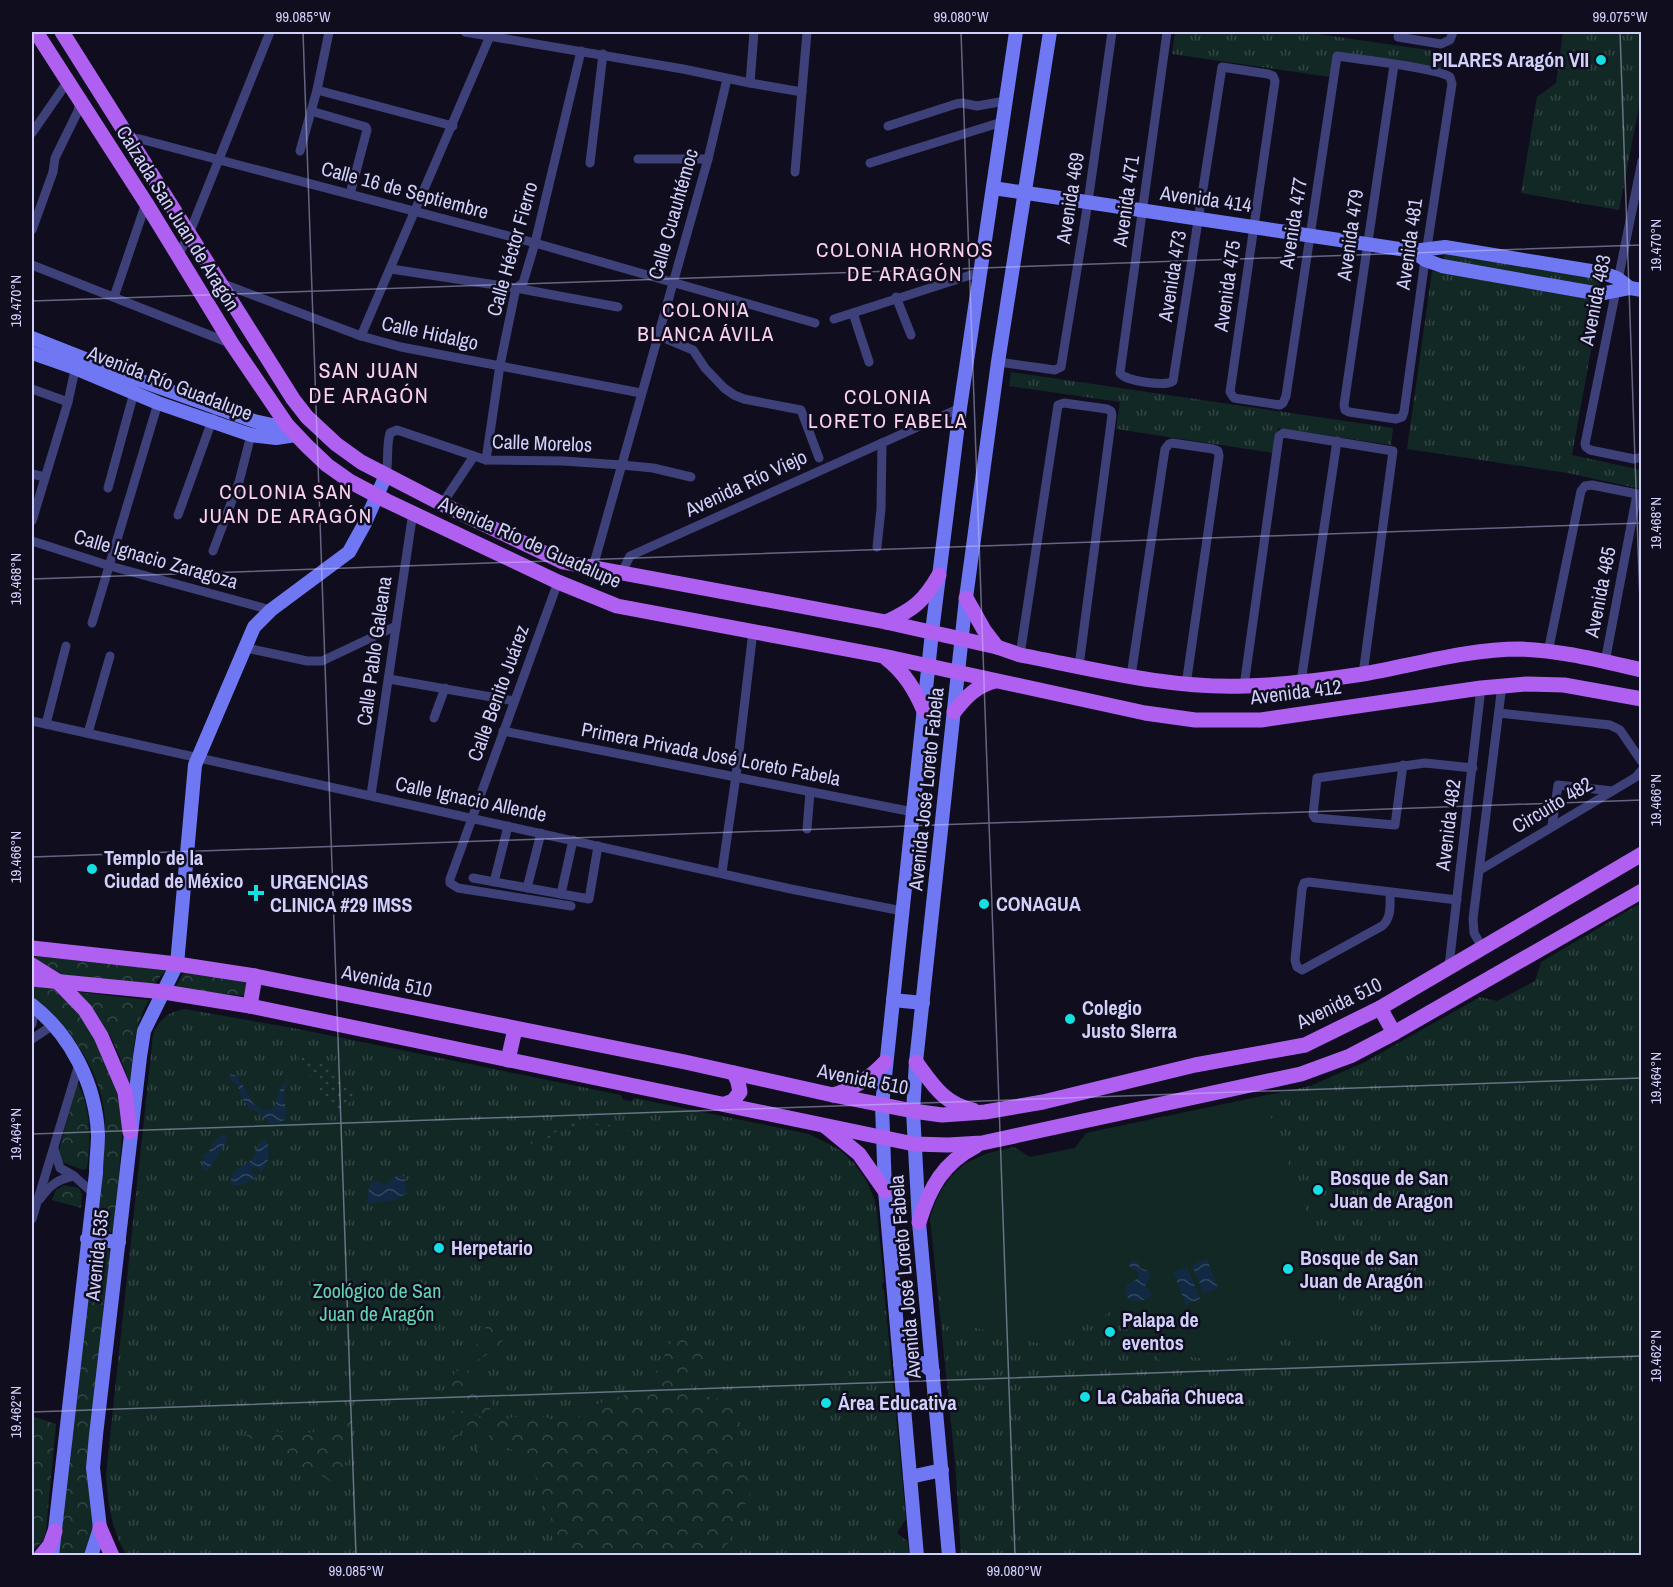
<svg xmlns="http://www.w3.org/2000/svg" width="1673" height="1587" font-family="'Archivo Narrow',sans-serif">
	<defs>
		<pattern id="grass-tufts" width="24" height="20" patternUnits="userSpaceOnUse" patternTransform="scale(1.5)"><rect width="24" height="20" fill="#122825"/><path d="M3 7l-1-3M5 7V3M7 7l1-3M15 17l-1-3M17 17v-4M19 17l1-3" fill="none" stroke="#334646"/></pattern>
		<pattern id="forest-crowns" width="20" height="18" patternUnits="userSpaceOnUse" patternTransform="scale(1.5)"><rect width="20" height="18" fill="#122825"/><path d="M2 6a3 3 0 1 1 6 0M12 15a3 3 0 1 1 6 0" fill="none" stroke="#334646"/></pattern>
		<pattern id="garden-dots" width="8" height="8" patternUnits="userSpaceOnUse" patternTransform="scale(1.5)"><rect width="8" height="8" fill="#122825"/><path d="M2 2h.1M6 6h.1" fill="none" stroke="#334646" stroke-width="1.8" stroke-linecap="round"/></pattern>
		<pattern id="water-waves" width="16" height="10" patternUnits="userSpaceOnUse" patternTransform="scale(1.5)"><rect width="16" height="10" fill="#122943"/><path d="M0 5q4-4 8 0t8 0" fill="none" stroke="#33475f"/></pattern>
	</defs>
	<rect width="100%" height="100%" fill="#100e1e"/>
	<g fill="url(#grass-tufts)">
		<polygon points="1175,32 1303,32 1449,53 1446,69 1334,53 1330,77 1172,54"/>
		<polygon points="1563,32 1641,32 1641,101 1640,101 1619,210 1521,193 1537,97 1556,83"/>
		<polygon points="1446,248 1602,279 1599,293 1442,264"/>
		<polygon points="1432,271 1600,301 1572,455 1641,470 1641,489 1568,473 1407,449"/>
		<polygon points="1011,372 1393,428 1391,445 1278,428 1274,453 1116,429 1120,402 1009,386"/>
		<path d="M1641 903V1555H961L955 1462 930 1218C945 1170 967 1157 1014 1147L1030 1157 1075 1148 1086 1133 1310 1086 1363 1063 1480 997 1497 1001 1535 981 1541 962Z"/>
		<path d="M185 1009 298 1029 621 1095 623 1100 631 1101 634 1098 809 1134 840 1150 855 1164 867 1182 874 1198 877 1212 884 1282 882 1284V1288L884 1290 906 1519 897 1533 908 1542 909 1555 127 1556C111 1530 108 1504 106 1474L153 1035C159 1019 168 1012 185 1009Z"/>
	</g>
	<g fill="url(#forest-crowns)">
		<polygon points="32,956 167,969 154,984 62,976"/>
		<polygon points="186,969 249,983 248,996 178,989 176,986"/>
		<path d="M32 986H51L87 1022 115 1079 123 1121 115 1228 111 1232C103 1232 98 1231 96 1223 99 1190 105 1155 105 1121 104 1076 69 1022 32 997Z"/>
		<path d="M77 992 149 1000C133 1026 133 1055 130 1085 117 1045 106 1023 77 992Z"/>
		<path d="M77 1082C91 1107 91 1140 87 1168L83 1170 62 1162 58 1154Z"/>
		<polygon points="64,1185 79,1188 82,1194 81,1208 52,1200 56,1190"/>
		<polygon points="97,1246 104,1246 112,1253 95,1519 86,1555 58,1556 93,1250"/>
		<path d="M486 1325 501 1333 503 1340C491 1354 478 1362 460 1366 468 1348 482 1347 486 1325Z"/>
		<path d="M685 1333 691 1339 707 1364 706 1368 700 1366 688 1371 686 1377C698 1407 720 1390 735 1408 747 1422 733 1444 738 1462 740 1471 749 1478 753 1485L734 1533 720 1555H562L556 1550 553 1542 551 1518 542 1501 536 1477 526 1468 519 1455 513 1450 503 1446 493 1447 481 1454 475 1452 478 1447 489 1439V1435L474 1425 463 1426 455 1442 446 1435C452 1435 455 1431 454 1425L449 1420 450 1414 455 1410 472 1413 490 1424C507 1419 521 1413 539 1416 549 1417 560 1424 571 1421 579 1420 584 1410 593 1406 611 1398 638 1395 651 1379 659 1369 665 1354 671 1342L675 1338Z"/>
		<polygon points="464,1369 472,1372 476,1385 487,1389 488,1396 492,1403 488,1417 472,1407 451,1406 448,1389 455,1372"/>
		<path d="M354 1413 345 1463 347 1488 297 1464 246 1435 249 1430C260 1428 271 1431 282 1432 309 1436 333 1431 354 1413Z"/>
		<polygon points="32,1416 56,1424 46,1531 43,1541 32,1551"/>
	</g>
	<g fill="url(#garden-dots)">
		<path d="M300 1055C308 1055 342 1075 347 1081 351 1086 354 1093 358 1098H355L347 1104 345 1112 341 1113 331 1108 329 1103H324L322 1093 314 1091V1086L318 1084 307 1074 306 1071 310 1070 308 1066 298 1061Z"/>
		<path d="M584 1118 629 1131C615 1130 604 1126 591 1124 575 1121 548 1138 535 1147L530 1142Z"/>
	</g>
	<path fill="#122825" d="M1263 1096 1351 1330C1318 1332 1286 1335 1255 1346 1244 1350 1233 1357 1221 1360 1211 1362 1203 1358 1194 1357 1183 1356 1172 1360 1162 1363L1120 1307 1046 1345 944 1320 931 1218 935 1204 941 1190 964 1164 988 1153 1014 1148 1030 1158 1075 1148 1086 1134Z"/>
	<g fill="url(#water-waves)">
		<path d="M231 1074 239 1077V1081C250 1090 250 1116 274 1109L281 1086 290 1077 283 1093 286 1110 284 1120 279 1123 271 1124 260 1113 250 1109 243 1100 238 1087 228 1076Z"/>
		<polygon points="223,1134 229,1137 208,1170 203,1170 203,1155 209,1152 212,1144"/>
		<path d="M266 1138C271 1151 269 1164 260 1174L258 1168 252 1167V1172L258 1176 244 1184 230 1186C233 1165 238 1172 250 1161 257 1155 255 1146 266 1138Z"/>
		<polygon points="397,1175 404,1176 407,1193 395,1200 366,1204 370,1184 377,1181 386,1185"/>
		<polygon points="1207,1259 1218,1288 1204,1294 1192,1265"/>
		<polygon points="1131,1261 1138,1262 1140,1268 1148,1271 1151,1275 1145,1286 1151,1293 1152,1296 1139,1302 1130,1301 1125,1294 1127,1285 1138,1278 1138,1272 1130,1268 1129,1264"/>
		<polygon points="1187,1267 1200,1299 1186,1305 1173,1272"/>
	</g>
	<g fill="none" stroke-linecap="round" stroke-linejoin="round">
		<g stroke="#3d4079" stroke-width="9">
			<polyline points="465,32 683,69 750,83 802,92"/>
			<path d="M1167 32 1120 373C1125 381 1166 387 1173 381L1222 67 1268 74 1273 76 1275 81 1230 392 1234 398 1280 405 1283 403 1286 396 1337 56C1357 59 1438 68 1450 77L1452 84 1425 260 1404 412 1402 417 1396 419 1349 412 1345 410 1344 405 1394 65"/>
			<polyline points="1399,32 1398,37 1441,44 1450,40 1453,32"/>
			<polyline points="750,83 754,32"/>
			<polyline points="317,90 453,126"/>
			<polyline points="311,111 366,127 367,130 350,194"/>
			<polyline points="888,126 956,104 962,103 977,106 1005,101"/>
			<polyline points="32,133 68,81"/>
			<polyline points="129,138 140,139 535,243 815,323"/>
			<polyline points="300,151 317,90 329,32"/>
			<polyline points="638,159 708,159"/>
			<polyline points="1642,161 1585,444 1586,447 1590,450 1634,459 1642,457"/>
			<polyline points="590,163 603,54"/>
			<polyline points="870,163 1002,122"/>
			<polyline points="795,172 807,32"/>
			<polyline points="32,230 53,172 55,158 78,111 80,101"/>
			<polyline points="178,256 189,234 270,32"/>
			<polyline points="32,265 232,344"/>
			<polyline points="391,269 516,288 618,307"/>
			<polyline points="221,283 361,336 401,347 641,393"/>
			<polyline points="114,297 146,203"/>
			<polyline points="896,297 911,335"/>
			<polyline points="853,313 869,362"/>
			<polyline points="834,319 980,272"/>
			<polyline points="657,335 693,350 705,368 724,388 734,395 744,399 801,410 819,458"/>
			<polyline points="361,336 490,36 490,32"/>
			<polyline points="998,362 1055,370 1061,367 1088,202 1112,32"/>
			<polyline points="32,389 68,402"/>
			<polyline points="486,460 500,365 516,288 523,283 535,243 581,51"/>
			<polyline points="32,474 45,477"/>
			<path d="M386 475C389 461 386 446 390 433L397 430 486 460 563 461 622 465 653 468 691 477"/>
			<polyline points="108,488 135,389"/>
			<polyline points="442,504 474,456"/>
			<polyline points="178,515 213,418"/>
			<polyline points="32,521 68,402 76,365"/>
			<polyline points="32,541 110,566 271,610"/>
			<polyline points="877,547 881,509 882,443"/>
			<polyline points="213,551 239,482 251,435"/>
			<polyline points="593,567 708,159 727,79"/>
			<polyline points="622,572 630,556 960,408"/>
			<polyline points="558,582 450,879 450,883 458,888 571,906"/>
			<polyline points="92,623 158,403"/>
			<polyline points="246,648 307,661 322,661 396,626"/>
			<polyline points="1548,652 1581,491 1585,486 1592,485 1642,495"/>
			<polyline points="1020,655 1058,405 1064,403 1107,409 1111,411 1112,415 1079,666"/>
			<polyline points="1605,662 1637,494"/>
			<polyline points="1131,676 1165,449 1169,444 1172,443 1213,449 1218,451 1219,456 1186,685"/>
			<polyline points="389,679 514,701"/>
			<polyline points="1301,682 1337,441"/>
			<polyline points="1244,686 1279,436 1283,433 1393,451 1363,674"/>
			<polyline points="1499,713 1610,725 1620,730 1642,762"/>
			<polyline points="434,718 445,688"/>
			<polyline points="32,721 791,889 902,911"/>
			<polyline points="46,724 66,646"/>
			<polyline points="503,731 913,812"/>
			<polyline points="88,733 110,656"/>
			<polyline points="1403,765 1395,825 1315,818 1313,815 1317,778 1425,763 1473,768"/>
			<polyline points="371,795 413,512"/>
			<polyline points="1552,826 1558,785 1612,791"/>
			<polyline points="807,829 810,792"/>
			<polyline points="1480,870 1636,777 1642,770"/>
			<polyline points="722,872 736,776 753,631"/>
			<polyline points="473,878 589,899 598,846"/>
			<polyline points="494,882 508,826"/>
			<polyline points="527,888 541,833"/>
			<path d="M1390 892C1390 904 1392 918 1382 926L1302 970 1297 967 1295 960 1302 889 1304 883 1309 882 1457 900"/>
			<polyline points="561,894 573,840"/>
			<polyline points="1482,947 1474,933 1473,919 1502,685"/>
			<polyline points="1449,966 1481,688"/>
			<polyline points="32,1024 35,1007"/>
			<polyline points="32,1039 53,1025"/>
			<polyline points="54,1149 60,1168 74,1176"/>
			<path d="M40 1199C50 1185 58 1179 74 1176L93 1193"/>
			<polyline points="32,1219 79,1064"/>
		</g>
		<g stroke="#6f77f2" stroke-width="14">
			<polyline points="993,188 1413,251 1445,247 1603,273 1617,278 1630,288"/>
			<polyline points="1413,251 1425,260 1442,266 1600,294 1630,288 1642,290"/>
			<polyline points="32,338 136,379 254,421 272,425 287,425"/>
			<polyline points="32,353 75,368 158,403 251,435 276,438 296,435"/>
			<polyline points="893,1000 923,1003"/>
			<path d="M32 1005C71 1035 96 1085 98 1135 98 1147 96 1160 96 1173L52 1556"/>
			<polyline points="87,1239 119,1242"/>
			<polyline points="900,1364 922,1363 933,1372"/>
			<polyline points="910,1477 942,1470"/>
			<polyline points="91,1556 100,1528 93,1468 96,1435 140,1057 144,1031 177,964 195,765 254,627 271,610 349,552 365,523 386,475"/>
			<polyline points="917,1556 885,1191 882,1105 932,632 960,408 1016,32"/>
			<polyline points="949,1556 919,1222 913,1111 916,1062 966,598 998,362 1050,32"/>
		</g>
		<g stroke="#af60f1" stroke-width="15">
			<polyline points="36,32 146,203 232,344 287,425 307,446 327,465 351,482 387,501 558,582 617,606 883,656 1145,713 1195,720 1261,720 1481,688 1527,684 1564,685 1642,699"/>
			<path d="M62 32 293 399 307 417 336 444 361 462 442 504 563 562 886 622 997 647 1020 655C1094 669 1169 689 1245 686 1284 685 1324 680 1363 674 1415 665 1467 649 1520 649 1560 650 1602 661 1642 670"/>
			<polyline points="966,598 984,630 997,647"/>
			<path d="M886 622C913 610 924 601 939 575"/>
			<path d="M886 658C905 673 915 690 924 711"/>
			<path d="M954 712C966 697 976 686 995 681"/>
			<polyline points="32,948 177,964 255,976 685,1062 833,1095 913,1111 942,1115 985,1112 1043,1102 1195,1065 1305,1045 1380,1008 1642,854"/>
			<polyline points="32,965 56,980 85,1010 101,1036 125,1092 130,1132"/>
			<polyline points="32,979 164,992 250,1006 914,1144 948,1145 982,1143 1301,1074 1350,1056 1394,1033 1642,891"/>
			<polyline points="250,1006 255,976"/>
			<polyline points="1380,1008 1394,1033"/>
			<polyline points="508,1060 515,1029"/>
			<path d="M916 1062C933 1085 944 1104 973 1110"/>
			<path d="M833 1095C853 1089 871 1077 885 1062"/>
			<polyline points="725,1104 733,1101 740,1092 738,1082 734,1073"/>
			<polyline points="825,1126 859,1154 885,1191"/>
			<path d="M919 1222C930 1187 943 1163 976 1146"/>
			<polyline points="100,1528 112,1556"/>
			<polyline points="41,1556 50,1545 55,1531"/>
		</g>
	</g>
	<path fill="none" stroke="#d1d0fb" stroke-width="1.5" stroke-opacity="0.45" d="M303 32 356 1556M961 32 1015 1556M1620 32 1642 659M32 301 1642 245M32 579 1642 523M32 857 1642 800M32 1134 1642 1078M32 1412 1642 1356"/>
	<g fill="#14dfe3" stroke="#100e1e" stroke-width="2">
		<circle cx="1601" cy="60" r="6"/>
		<circle cx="92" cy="869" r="6"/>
		<path d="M253 884h6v6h6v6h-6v6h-6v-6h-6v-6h6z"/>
		<circle cx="984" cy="904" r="6"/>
		<circle cx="1070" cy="1019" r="6"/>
		<circle cx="1318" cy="1190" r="6"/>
		<circle cx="439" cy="1248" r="6"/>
		<circle cx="1288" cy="1269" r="6"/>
		<circle cx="1110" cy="1332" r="6"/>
		<circle cx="1085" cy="1397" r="6"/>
		<circle cx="826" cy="1403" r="6"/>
	</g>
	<g text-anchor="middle" stroke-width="5" stroke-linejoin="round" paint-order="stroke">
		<g font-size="20" font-weight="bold" fill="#d1d0fb" stroke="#100e1e" text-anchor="start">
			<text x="1589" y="67" text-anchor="end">PILARES Aragón VII</text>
			<text x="104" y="865">Templo de la<tspan x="104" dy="23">Ciudad de México</tspan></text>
			<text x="270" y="889">URGENCIAS<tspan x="270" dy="23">CLINICA #29 IMSS</tspan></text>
			<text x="996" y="911">CONAGUA</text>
			<text x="1082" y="1015">Colegio<tspan x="1082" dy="23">Justo SIerra</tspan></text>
			<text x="1330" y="1185">Bosque de San<tspan x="1330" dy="23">Juan de Aragon</tspan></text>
			<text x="451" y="1255">Herpetario</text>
			<text x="1300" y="1265">Bosque de San<tspan x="1300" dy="23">Juan de Aragón</tspan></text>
			<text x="1122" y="1327">Palapa de<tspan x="1122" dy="23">eventos</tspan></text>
			<text x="1097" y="1404">La Cabaña Chueca</text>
			<text x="838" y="1410">Área Educativa</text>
		</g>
		<g font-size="20" fill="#d1d0fb" stroke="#100e1e">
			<text transform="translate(405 190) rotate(15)" y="7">Calle 16 de Septiembre</text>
			<text transform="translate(1070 198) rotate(-81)" y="7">Avenida 469</text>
			<text transform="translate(1206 199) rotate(8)" y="7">Avenida 414</text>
			<text transform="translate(1126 201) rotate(-82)" y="7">Avenida 471</text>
			<text transform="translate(673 214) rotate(-74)" y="7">Calle Cuauhtémoc</text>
			<text transform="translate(178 218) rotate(58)" y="7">Calzada San Juan de Aragón</text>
			<text transform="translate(1293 223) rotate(-81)" y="7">Avenida 477</text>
			<text transform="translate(1350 235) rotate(-82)" y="7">Avenida 479</text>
			<text transform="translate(1409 244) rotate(-82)" y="7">Avenida 481</text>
			<text transform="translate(512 249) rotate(-74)" y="7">Calle Héctor Fierro</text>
			<text transform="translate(1172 276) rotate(-81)" y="7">Avenida 473</text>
			<text transform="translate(1227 286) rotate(-82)" y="7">Avenida 475</text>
			<text transform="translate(1595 300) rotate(-79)" y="7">Avenida 483</text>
			<text transform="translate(430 333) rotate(12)" y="7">Calle Hidalgo</text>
			<text transform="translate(170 383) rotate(21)" y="7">Avenida Río Guadalupe</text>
			<text transform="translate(542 443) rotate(2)" y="7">Calle Morelos</text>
			<text transform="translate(746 483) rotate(-25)" y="7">Avenida Río Viejo</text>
			<text transform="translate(530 542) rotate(24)" y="7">Avenida Río de Guadalupe</text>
			<text transform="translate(156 559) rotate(16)" y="7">Calle Ignacio Zaragoza</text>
			<text transform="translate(1600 592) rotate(-79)" y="7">Avenida 485</text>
			<text transform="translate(374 651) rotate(-82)" y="7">Calle Pablo Galeana</text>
			<text transform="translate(1296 692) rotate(-7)" y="7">Avenida 412</text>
			<text transform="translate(498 693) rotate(-70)" y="7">Calle Benito Juárez</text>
			<text transform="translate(711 754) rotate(11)" y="7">Primera Privada José Loreto Fabela</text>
			<text transform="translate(926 789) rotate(-84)" y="7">Avenida José Loreto Fabela</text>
			<text transform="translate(471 799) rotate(12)" y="7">Calle Ignacio Allende</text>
			<text transform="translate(1552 805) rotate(-31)" y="7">Circuito 482</text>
			<text transform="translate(1448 825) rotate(-83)" y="7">Avenida 482</text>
			<text transform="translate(387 981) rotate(12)" y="7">Avenida 510</text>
			<text transform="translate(1339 1003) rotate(-26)" y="7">Avenida 510</text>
			<text transform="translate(863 1079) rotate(11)" y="7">Avenida 510</text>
			<text transform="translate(97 1255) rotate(-84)" y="7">Avenida 535</text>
			<text transform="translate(905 1277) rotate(-95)" y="7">Avenida José Loreto Fabela</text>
		</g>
		<g font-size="20" fill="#63d4ae" stroke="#100e1e">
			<text x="377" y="1298">Zoológico de San<tspan x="377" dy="23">Juan de Aragón</tspan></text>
		</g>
		<g font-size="21" letter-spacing="1.5" fill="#fbd1ef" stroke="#100e1e">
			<text x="905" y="257">COLONIA HORNOS<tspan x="905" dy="24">DE ARAGÓN</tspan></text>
			<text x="706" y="317">COLONIA<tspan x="706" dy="24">BLANCA ÁVILA</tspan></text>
			<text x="888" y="404">COLONIA<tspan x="888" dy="24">LORETO FABELA</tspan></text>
			<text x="286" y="499">COLONIA SAN<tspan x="286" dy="24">JUAN DE ARAGÓN</tspan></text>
		</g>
		<g font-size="22" letter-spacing="1.5" fill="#fbd1ef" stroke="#100e1e">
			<text x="369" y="378">SAN JUAN<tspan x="369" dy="25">DE ARAGÓN</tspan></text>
		</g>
	</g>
	<rect width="1673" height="1587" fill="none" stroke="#100e1e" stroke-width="66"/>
	<rect x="33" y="33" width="1607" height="1521" fill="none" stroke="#d1d0fb" stroke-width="2"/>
	<g font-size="15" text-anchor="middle" fill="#d1d0fb">
		<text x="303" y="22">99.085°W</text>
		<text x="961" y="22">99.080°W</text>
		<text x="1620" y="22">99.075°W</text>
		<text transform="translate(1656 245) rotate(-90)" y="5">19.470°N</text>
		<text transform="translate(16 301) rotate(-90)" y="5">19.470°N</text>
		<text transform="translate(1656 523) rotate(-90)" y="5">19.468°N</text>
		<text transform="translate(16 579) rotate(-90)" y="5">19.468°N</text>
		<text transform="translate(1656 800) rotate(-90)" y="5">19.466°N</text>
		<text transform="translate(16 857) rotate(-90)" y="5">19.466°N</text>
		<text transform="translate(1656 1078) rotate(-90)" y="5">19.464°N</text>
		<text transform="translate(16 1134) rotate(-90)" y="5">19.464°N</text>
		<text transform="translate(1656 1356) rotate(-90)" y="5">19.462°N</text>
		<text transform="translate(16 1412) rotate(-90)" y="5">19.462°N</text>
		<text x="356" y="1576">99.085°W</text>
		<text x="1014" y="1576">99.080°W</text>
	</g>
</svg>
